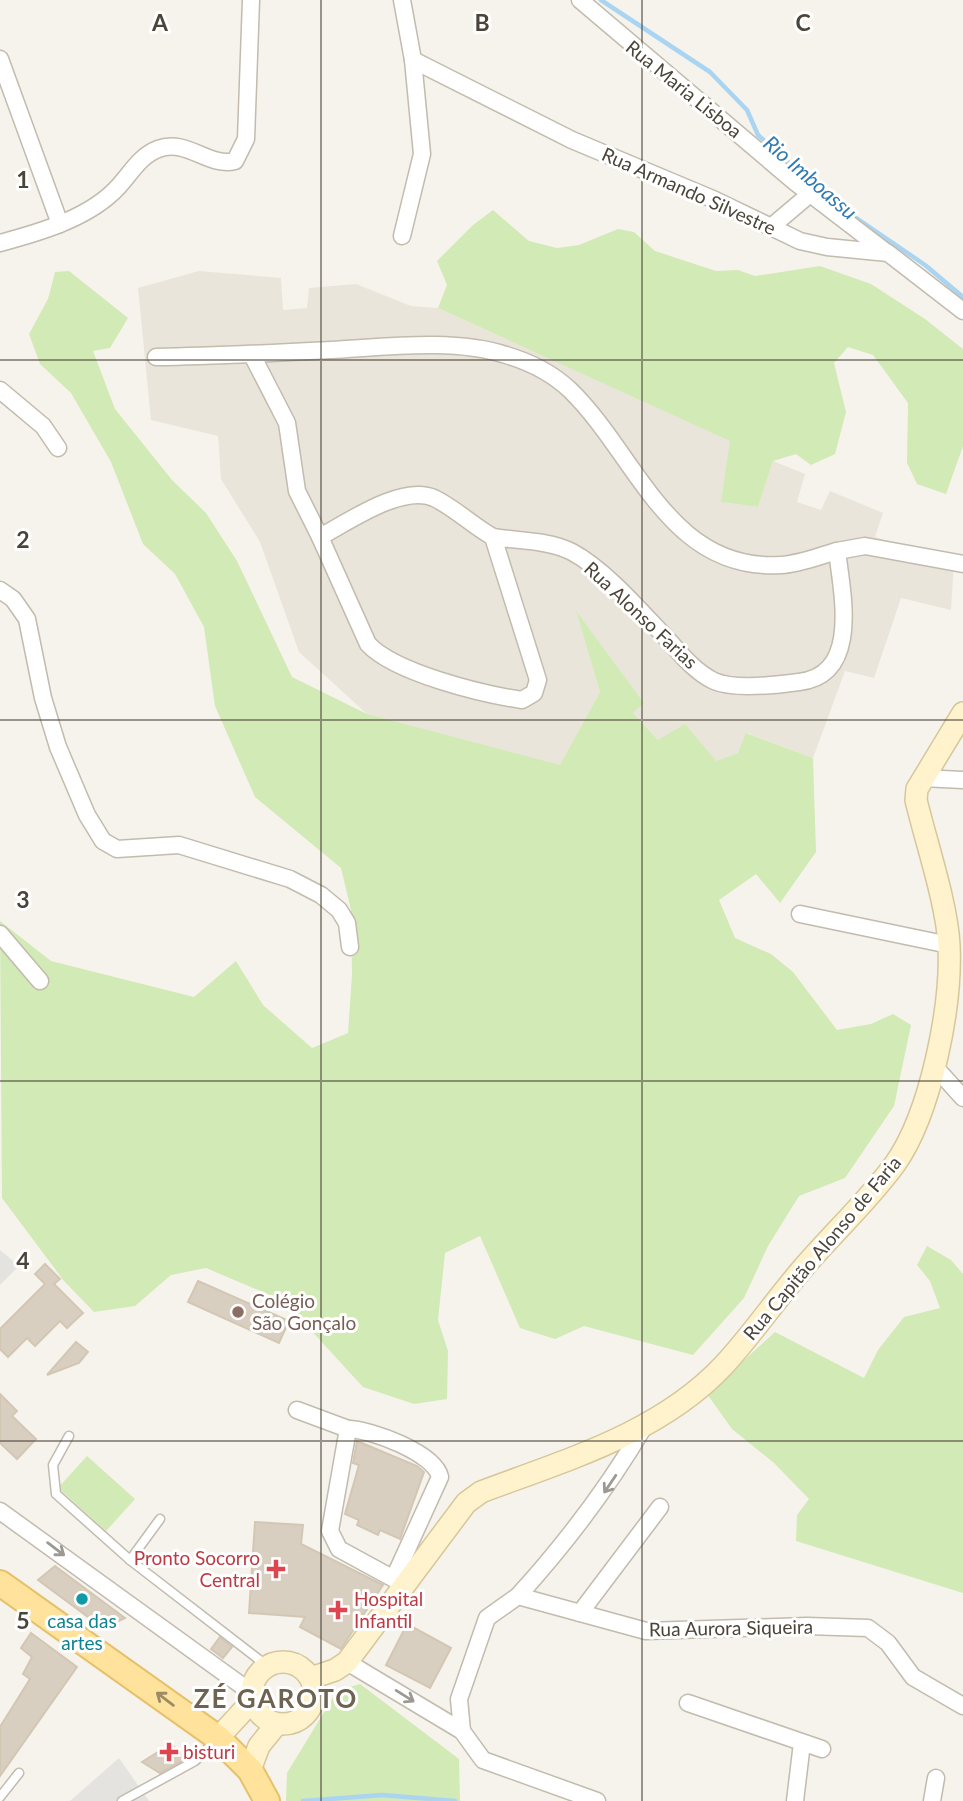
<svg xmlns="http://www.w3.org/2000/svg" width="963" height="1801" font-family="Lato,sans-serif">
	<rect width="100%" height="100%" fill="#f6f3ec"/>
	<polygon fill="#eae5da" points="199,271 281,278 283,310 307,308 309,288 356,284 411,306 438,308 731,441 722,502 758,507 773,461 805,474 797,502 821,510 830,491 883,513 875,537 954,560 951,610 901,598 874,678 845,671 813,758 747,733 738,753 716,761 658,740 633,713 644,703 577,614 600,692 560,766 367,714 299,652 260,542 221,479 218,436 151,420 138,288"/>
	<g fill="#d2eab5">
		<polygon points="493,210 529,241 557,248 579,245 618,229 634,232 655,251 716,271 738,270 755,276 820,266 871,284 925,319 963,349 963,446 946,494 917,484 907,463 908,403 873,355 848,347 834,363 846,412 835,454 811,465 796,454 773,461 758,507 721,502 730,441 438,308 447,285 437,261 473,225"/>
		<polygon points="69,271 128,318 110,348 93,351 115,409 172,480 206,513 237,561 292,677 367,714 560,765 600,692 576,611 644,703 633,713 658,740 685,724 716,761 738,753 746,733 813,758 816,852 780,903 756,874 719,900 735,938 771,954 793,972 837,1030 871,1024 893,1014 911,1025 894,1106 845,1178 799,1196 768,1246 744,1298 693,1355 584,1326 555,1339 520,1328 480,1236 445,1253 438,1320 448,1351 447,1399 414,1404 363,1387 284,1301 206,1268 171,1275 135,1306 94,1312 64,1281 2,1198 0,921 51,961 194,997 236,961 263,1005 312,1048 348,1033 352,975 351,910 341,868 255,797 215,706 204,627 175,574 143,544 111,462 71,393 40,364 29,334 48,299 55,272"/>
		<polygon points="927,1246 951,1260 963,1274 963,1593 796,1541 797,1515 809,1499 774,1463 732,1429 707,1394 775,1332 864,1378 878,1350 904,1317 940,1308 930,1281 917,1265"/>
		<polygon points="87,1456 135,1499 106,1531 58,1488"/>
		<polygon points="360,1684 459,1759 460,1801 286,1801 287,1773 337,1691"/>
	</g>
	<g fill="#e5e3e0">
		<polygon points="0,1250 19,1266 0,1285"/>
		<polygon points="119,1758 149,1801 70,1801"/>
	</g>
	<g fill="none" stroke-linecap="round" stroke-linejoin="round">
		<g stroke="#a9d4f2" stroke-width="4.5">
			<polyline points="601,0 710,72 747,110 758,135 830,200"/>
			<polyline points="843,209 925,265 963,297"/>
			<polyline points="303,1801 382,1795 455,1801"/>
		</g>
	</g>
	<g fill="#d8cfc1" stroke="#d3c7b4" stroke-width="2">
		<polygon points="45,1264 60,1279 54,1284 83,1313 67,1328 60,1321 35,1346 27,1338 8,1357 0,1349 0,1329 45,1284 35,1274"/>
		<polygon points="198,1281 289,1321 279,1343 188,1302"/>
		<polygon points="76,1342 88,1352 79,1363 47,1375"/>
		<polygon points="0,1394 17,1411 12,1416 36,1439 17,1459 0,1443"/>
		<polygon points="357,1441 417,1466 424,1472 400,1539 380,1530 378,1535 357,1525 359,1520 345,1514 359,1465 353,1463"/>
		<polygon points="255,1522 303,1525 301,1544 383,1585 341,1649 300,1627 305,1617 249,1613"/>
		<polygon points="55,1566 125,1618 103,1628 38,1580"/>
		<polygon points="407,1624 451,1648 430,1688 386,1665"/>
		<polygon points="31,1633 77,1667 0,1776 0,1727 30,1679 23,1674 32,1657 21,1648"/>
		<polygon points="220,1637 232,1647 223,1658 211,1649"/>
		<polygon points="171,1744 186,1759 160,1773 142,1762"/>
	</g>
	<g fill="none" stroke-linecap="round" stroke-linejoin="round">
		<g stroke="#c2bbae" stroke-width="11">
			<g id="lane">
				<polyline points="69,1436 53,1465 56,1494 130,1560 266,1665"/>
				<polyline points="130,1560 160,1519"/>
				<polyline points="0,1797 19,1773"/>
				<polyline points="122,1801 195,1761 216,1740"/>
			</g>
		</g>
		<g stroke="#c2bbae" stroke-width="19">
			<g id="street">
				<polyline points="580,0 796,183 886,252"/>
				<polyline points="0,59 60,224"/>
				<polyline points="413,60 572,140 715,200 800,241 827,247 888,253 963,311"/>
				<polyline points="771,227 810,194"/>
				<polyline points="402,236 422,154 413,60 402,0"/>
				<path d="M0 243C37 233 83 220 112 193 128 179 137 157 158 149 187 138 209 168 235 161L246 139 251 0"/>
				<path d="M252 355 287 423 297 491 320 537C348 522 402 484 434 498 455 508 473 526 493 537"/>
				<path d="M156 357C214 356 273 353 331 350 385 347 455 338 506 355 530 362 552 373 570 390 637 455 669 572 781 565 800 564 819 556 837 551"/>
				<polyline points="0,390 43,426 58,448"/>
				<path d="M320 537 368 644C395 673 482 694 522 700L534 693 538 680 493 537C518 541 549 540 572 552 606 570 643 614 670 642 682 656 697 673 714 681 734 690 777 685 799 682 861 675 842 593 837 551L865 546 963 564"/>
				<polyline points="0,590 13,599 27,619 43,698 58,747 87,815 103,841 117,849 179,845 290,879 321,895 339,910 347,923 350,947"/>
				<polyline points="922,778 963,780"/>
				<polyline points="800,914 949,945"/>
				<polyline points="0,934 40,981"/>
				<polyline points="935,1067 963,1098"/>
				<polyline points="297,1410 348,1429 330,1531 339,1549 405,1585"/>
				<path d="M348 1429C370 1429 435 1453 440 1477L394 1578"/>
				<polyline points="0,1511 252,1693"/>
				<path d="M518 1596C567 1542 608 1488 645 1425"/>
				<polyline points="580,1613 660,1507"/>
				<polyline points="347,1662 462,1731 483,1760 597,1801"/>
				<polyline points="688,1703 822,1749"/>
				<polyline points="462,1731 459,1699 487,1618 518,1596 646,1631 807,1626 868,1628 888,1643 913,1677 963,1706"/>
				<polyline points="795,1801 802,1743"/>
				<polyline points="932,1801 936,1778"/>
			</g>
		</g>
		<g stroke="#d6c79b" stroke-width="24">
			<g id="secondary">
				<circle cx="283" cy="1693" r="31"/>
				<path d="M311 1678 335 1670 347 1662 466 1503 481 1492C566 1460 660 1433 723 1366 752 1335 776 1299 804 1267 834 1232 868 1201 895 1164 931 1113 952 1006 949 945 947 904 926 842 916 800L917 789 963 713"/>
				<polyline points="218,1738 252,1701"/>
				<polyline points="250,1770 259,1746 276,1725"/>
			</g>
		</g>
		<g stroke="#e6c16a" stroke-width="28">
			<polyline id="primary" points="0,1583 218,1738 250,1770 267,1801"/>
		</g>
		<use href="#lane" stroke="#fff" stroke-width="8"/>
		<use href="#street" stroke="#fff" stroke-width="16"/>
		<use href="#secondary" stroke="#fff3cd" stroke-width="21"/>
		<use href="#primary" stroke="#ffe39c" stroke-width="24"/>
	</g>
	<defs><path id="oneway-shaft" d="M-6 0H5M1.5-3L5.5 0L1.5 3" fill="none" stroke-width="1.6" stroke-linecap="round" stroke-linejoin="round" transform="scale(1.75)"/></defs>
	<g stroke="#9c9892">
		<use href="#oneway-shaft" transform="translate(610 1484) rotate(124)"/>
		<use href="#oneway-shaft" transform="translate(56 1549) rotate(37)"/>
		<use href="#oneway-shaft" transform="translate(405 1696) rotate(32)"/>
	</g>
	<use stroke="#9c8c66" href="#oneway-shaft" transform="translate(165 1699) rotate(-143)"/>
	<path fill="none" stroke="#4b4439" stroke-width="2" stroke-opacity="0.55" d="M321 0V1801M642 0V1801M0 360H963M0 720H963M0 1081H963M0 1441H963"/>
	<circle fill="#8d6e63" stroke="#fff" stroke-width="2.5" cx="238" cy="1312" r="7"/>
	<g fill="#e0444e" stroke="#fff" stroke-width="2.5">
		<path d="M272.5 1558.5h7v7h7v7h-7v7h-7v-7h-7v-7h7z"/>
		<path d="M334.5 1599.5h7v7h7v7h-7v7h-7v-7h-7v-7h7z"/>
		<path d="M165.5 1741.5h7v7h7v7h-7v7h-7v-7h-7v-7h7z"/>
	</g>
	<circle fill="#0f9aa8" stroke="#fff" stroke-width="2.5" cx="82" cy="1599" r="7"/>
	<g text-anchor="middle" stroke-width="6" stroke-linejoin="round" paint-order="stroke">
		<g font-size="19" fill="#4b4439" stroke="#fff">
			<text transform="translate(684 89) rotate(39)" y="7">Rua Maria Lisboa</text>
			<text transform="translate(689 191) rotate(24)" y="7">Rua Armando Silvestre</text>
			<text transform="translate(641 615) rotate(43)" y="7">Rua Alonso Farias</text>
			<text transform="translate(822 1248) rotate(-50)" y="7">Rua Capitão Alonso de Faria</text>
			<text transform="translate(731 1628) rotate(-1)" y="7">Rua Aurora Siqueira</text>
		</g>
		<g font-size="19" fill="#785e54" stroke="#fff" text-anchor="start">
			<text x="252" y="1308">Colégio<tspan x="252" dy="22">São Gonçalo</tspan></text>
		</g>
		<g font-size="19" fill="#be3a42" stroke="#fff" text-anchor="start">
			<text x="260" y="1565" text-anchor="end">Pronto Socorro<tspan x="260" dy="22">Central</tspan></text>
			<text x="354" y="1606">Hospital<tspan x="354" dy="22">Infantil</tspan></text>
			<text x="183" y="1759">bisturi</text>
		</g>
		<g font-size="19" fill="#0d838f" stroke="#fff">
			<text x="82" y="1628">casa das<tspan x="82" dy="22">artes</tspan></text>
		</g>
		<g font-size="21" font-style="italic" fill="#2e7ab2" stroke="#fff">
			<text transform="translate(810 178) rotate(41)" y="7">Rio Imboassu</text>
		</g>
		<g font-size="26" font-weight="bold" letter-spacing="2" fill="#6e6250" stroke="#fff">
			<text x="276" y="1708">ZÉ GAROTO</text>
		</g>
	</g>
	<g font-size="23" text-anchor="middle" font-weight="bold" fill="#4b4439" stroke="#fff" stroke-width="6" stroke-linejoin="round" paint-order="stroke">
		<text x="160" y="31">A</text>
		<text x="482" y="31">B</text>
		<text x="803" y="31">C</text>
		<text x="23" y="188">1</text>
		<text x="23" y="548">2</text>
		<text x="23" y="908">3</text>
		<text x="23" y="1269">4</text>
		<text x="23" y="1629">5</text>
	</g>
</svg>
